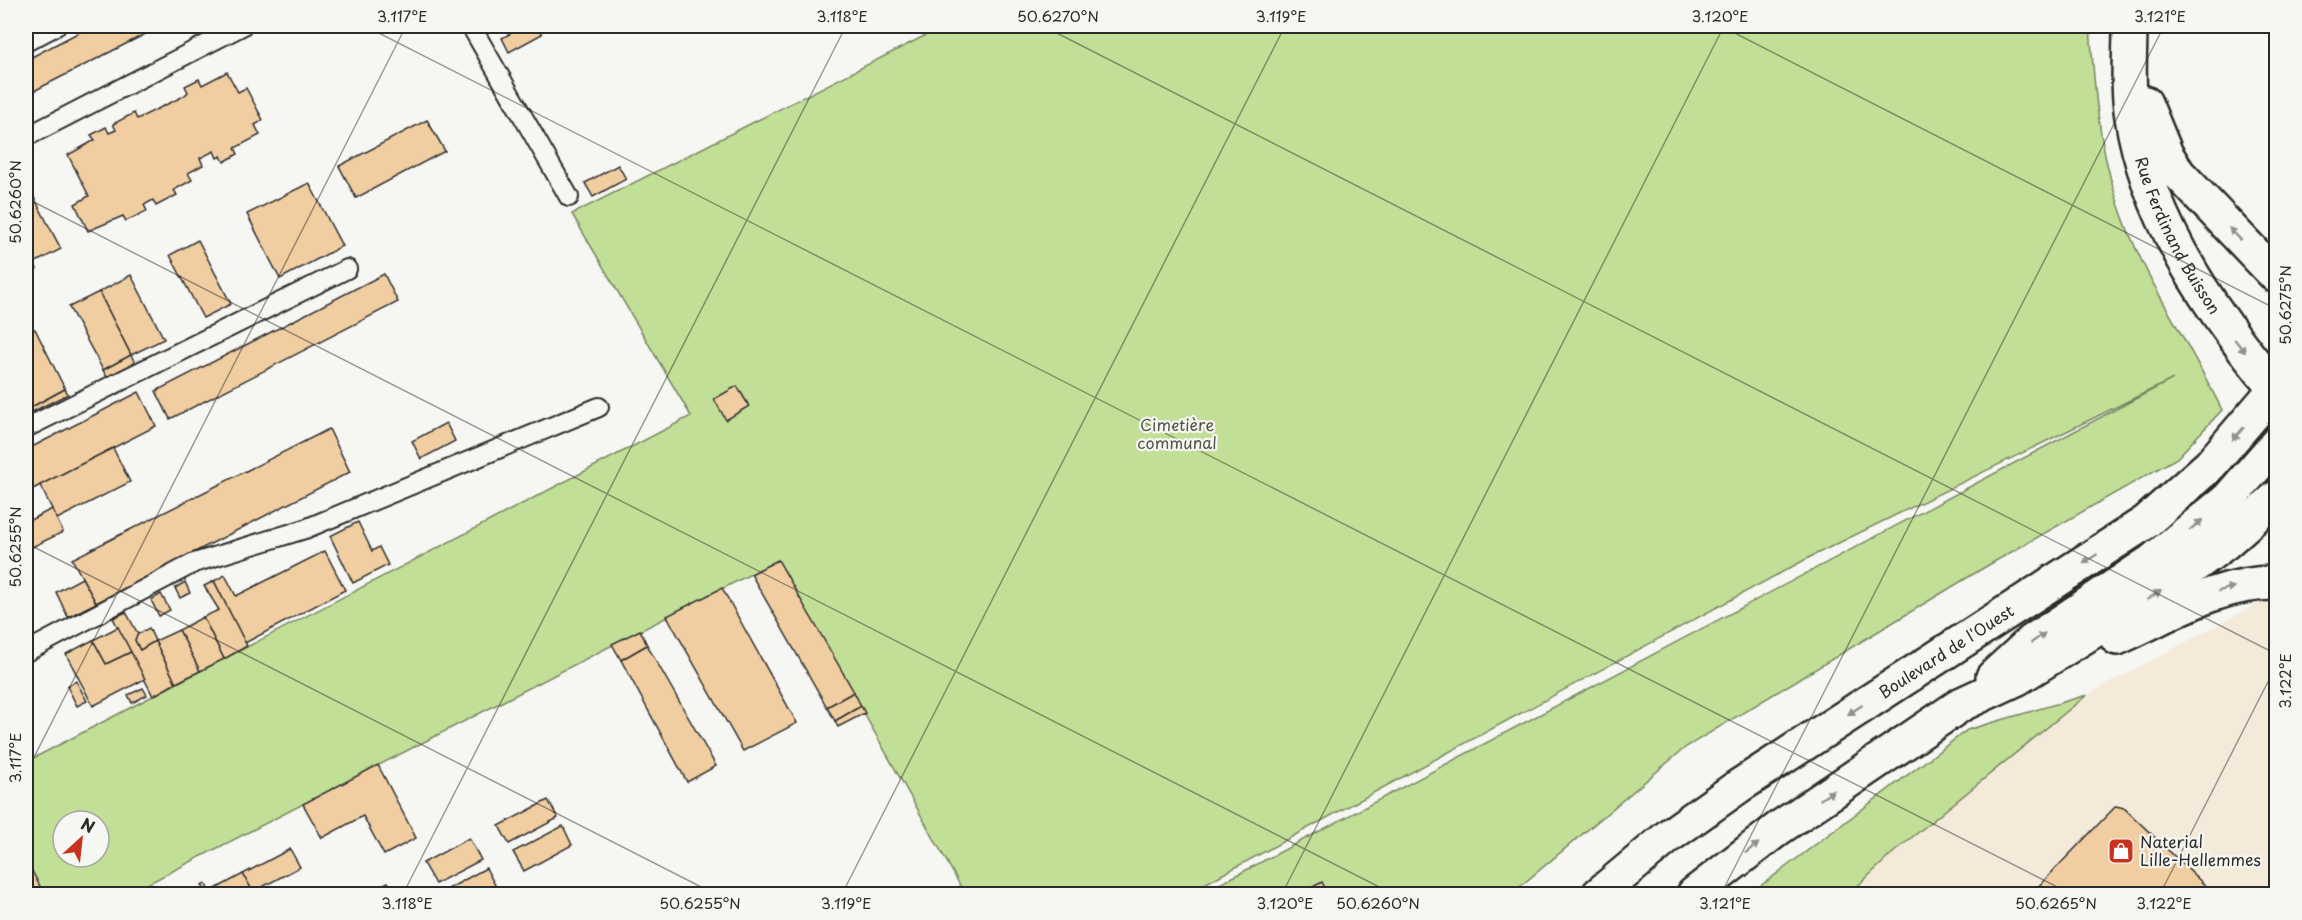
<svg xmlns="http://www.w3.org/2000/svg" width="2302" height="920" font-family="'Playpen Sans',sans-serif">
	<rect width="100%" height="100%" fill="#f6f6f2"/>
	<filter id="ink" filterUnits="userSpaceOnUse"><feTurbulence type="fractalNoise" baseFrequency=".0167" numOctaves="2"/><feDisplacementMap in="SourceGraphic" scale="12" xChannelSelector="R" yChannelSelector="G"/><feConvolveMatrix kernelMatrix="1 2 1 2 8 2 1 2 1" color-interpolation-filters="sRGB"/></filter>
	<g filter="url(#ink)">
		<polygon fill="#f4eada" points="2268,598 2276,604 2276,894 1849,894 1894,852 2087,695"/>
		<g fill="#c2df97" stroke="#768561" stroke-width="1.5" fill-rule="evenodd">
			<path d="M944 26H2090C2094 83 2098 141 2116 197 2139 272 2188 339 2222 410L2177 458 1985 567 1686 747 1511 894H1201L2173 379 1810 557 1186 894H965L778 560 128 894H26V762L691 416 572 214ZM63 821H99V857H63Z"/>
			<polygon points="2087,695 1894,852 1849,894 1750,894 1967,730"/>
		</g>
		<g fill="#f1cea2" stroke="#2b2b2b" stroke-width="1.5">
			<polygon points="91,26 161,26 26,95 26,60"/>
			<polygon points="524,26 537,26 542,34 509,52 502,38"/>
			<polygon points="227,72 238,92 246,88 263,120 255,125 260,135 235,148 238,154 224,162 221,156 217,158 214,151 200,158 203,165 188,173 192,180 174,190 177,195 156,206 153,200 144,205 147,211 126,221 123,216 88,231 75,204 89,196 68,155 95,140 91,135 106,127 109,133 116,130 113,124 134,113 137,119 184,96 188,92 185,86 199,79 202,85"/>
			<polygon points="427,120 445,151 356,198 339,166"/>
			<polygon points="618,165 626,179 593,197 585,183"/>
			<polygon points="26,182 61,249 34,263 37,269 26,275"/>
			<polygon points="309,183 342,246 280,279 247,214"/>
			<polygon points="198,240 231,304 203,318 170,255"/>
			<polygon points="384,274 398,302 170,419 156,391"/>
			<polygon points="131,275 164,339 131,355 99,292"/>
			<polygon points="99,292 131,355 103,370 69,307"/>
			<polygon points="35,329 65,389 26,410 26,334"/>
			<polygon points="131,355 135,363 107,377 103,370"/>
			<polygon points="737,386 749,406 726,420 714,399"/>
			<polygon points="65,389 68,394 26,415 26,410"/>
			<polygon points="139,392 156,426 27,492 26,450"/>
			<polygon points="446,423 455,441 421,459 412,441"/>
			<polygon points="329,429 350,472 96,603 72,559"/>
			<polygon points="113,448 130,482 57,519 40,485"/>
			<polygon points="52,509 63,532 26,550 26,522"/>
			<polygon points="358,522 372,551 379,547 388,565 353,583 330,536"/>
			<polygon points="325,551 345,590 245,643 214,581 225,575 236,596"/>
			<polygon points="778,560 854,692 827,707 751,574"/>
			<polygon points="82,578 96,603 68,617 56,592"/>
			<polygon points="214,581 247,646 224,659 203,617 219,610 204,586"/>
			<polygon points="185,582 190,593 180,598 175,588"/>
			<polygon points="722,588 797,723 743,751 667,616"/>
			<polygon points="161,594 170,610 159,616 151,600"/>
			<polygon points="126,612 138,634 135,640 140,650 155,641 176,683 153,696 113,618"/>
			<polygon points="203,617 224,659 200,671 179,630"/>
			<polygon points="118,627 131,652 106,664 93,640"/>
			<polygon points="149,628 155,641 140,650 135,640 138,634"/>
			<polygon points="179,630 200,671 176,683 155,641"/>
			<polygon points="640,630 647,645 621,660 612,644"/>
			<polygon points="93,640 106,664 131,652 145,679 93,706 66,654"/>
			<polygon points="647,645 716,766 687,782 621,660"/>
			<polygon points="76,681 87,701 77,706 67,686"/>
			<polygon points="143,688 147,695 132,703 128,695"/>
			<polygon points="854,692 861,706 835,721 827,707"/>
			<polygon points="861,706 865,713 838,727 835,721"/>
			<polygon points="378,765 416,838 384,855 363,816 322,838 303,804"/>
			<polygon points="548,800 558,818 509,844 499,826"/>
			<polygon points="2116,806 2124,808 2214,894 2031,894"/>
			<polygon points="563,826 572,845 524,871 513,852"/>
			<polygon points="469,838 481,860 435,884 423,863"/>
			<polygon points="290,849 300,867 253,892 243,874"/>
			<polygon points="486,868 496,887 481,894 439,894"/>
			<polygon points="32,871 44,894 26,894 26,875"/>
			<polygon points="243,874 253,892 249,894 207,894 202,885 205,883 210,892"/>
			<polygon points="388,882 395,894 382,894 378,887"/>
			<polygon points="1322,882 1328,894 1300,894"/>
		</g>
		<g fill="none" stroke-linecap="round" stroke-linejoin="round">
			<g stroke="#2b2b2b" stroke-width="22">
				<g id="service">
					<polyline points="471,26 569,197"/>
					<polyline points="26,42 56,26"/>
					<polyline points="26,137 242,26"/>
					<polyline points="26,428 347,269"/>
					<polyline points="26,652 194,563 305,529 599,407"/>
				</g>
			</g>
			<g stroke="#2b2b2b" stroke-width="38">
				<g id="minor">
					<path id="s1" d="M2130 26C2130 56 2127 87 2132 117 2148 219 2210 312 2276 389"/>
					<polyline points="2145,103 2166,154 2178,173 2276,276"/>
				</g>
			</g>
			<g stroke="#2b2b2b" stroke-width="38">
				<g id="primary">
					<path d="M2117 638C2170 615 2217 582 2276 583"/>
					<polyline points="1993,677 2031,642 2151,562 2228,499 2276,444"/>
					<path id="s2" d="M1599 894 1670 835 1739 786 2146 522 2210 465 2276 388"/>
					<polyline points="1694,894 1779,828 1962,704 2018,678 2175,580 2225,543 2276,498"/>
				</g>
			</g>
			<use href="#service" stroke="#f6f6f2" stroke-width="18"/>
			<use href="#minor" stroke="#f6f6f2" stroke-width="33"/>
			<use href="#primary" stroke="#f6f6f2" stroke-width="33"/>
		</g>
		<defs><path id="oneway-solid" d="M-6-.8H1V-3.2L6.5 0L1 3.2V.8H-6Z" transform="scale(1.5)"/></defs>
		<g fill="#90908e">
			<use href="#oneway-solid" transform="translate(2235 234) rotate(-135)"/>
			<use href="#oneway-solid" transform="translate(2240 346) rotate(51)"/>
			<use href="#oneway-solid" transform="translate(2238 434) rotate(131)"/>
			<use href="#oneway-solid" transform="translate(2196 525) rotate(-39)"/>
			<use href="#oneway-solid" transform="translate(2090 559) rotate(147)"/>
			<use href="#oneway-solid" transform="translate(2226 589) rotate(-15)"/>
			<use href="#oneway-solid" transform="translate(2154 595) rotate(-33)"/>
			<use href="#oneway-solid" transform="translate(2038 638) rotate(-35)"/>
			<use href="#oneway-solid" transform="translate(1855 710) rotate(147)"/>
			<use href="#oneway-solid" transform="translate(1827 795) rotate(-34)"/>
			<use href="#oneway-solid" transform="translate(1752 848) rotate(-37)"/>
		</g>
	</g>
	<path fill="none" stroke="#2b2b2b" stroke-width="1.5" stroke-opacity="0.45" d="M365 26 2071 894M1043 26 2276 654M1721 26 2276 309M26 198 1393 894M26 543 715 894M26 773 406 26M26 888 37 894M403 894 846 26M842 894 1285 26M1282 894 1724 26M1721 894 2164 26M2160 894 2276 666"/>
	<defs>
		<g id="shop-square" transform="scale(1.35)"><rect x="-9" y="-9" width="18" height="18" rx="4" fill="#c8321e" stroke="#f6f6f2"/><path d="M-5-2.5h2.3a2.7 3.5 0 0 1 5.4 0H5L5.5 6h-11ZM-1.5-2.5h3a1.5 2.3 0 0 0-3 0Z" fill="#fff"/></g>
	</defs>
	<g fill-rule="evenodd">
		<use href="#shop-square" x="2121" y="851"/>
	</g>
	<g text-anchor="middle" stroke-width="4.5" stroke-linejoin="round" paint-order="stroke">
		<g font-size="16" fill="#2b2b2b" stroke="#f6f6f2">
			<text dy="6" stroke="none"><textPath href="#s1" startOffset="219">Rue Ferdinand Buisson</textPath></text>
			<text dy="6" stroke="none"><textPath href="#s2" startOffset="424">Boulevard de l'Ouest</textPath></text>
		</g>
		<g font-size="16" fill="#515846" stroke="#f6f6f2">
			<text x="1177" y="431">Cimetière<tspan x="1177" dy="18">communal</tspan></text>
		</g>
		<g font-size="16" fill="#2b2b2b" stroke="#f6f6f2" text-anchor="start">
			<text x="2140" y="848">Naterial<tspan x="2140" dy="18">Lille-Hellemmes</tspan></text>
		</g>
	</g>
	<rect width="2302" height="920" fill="none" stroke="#f6f6f2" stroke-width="66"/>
	<g transform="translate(81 839) rotate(27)"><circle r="28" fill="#f6f6f2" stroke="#a5a5a2" stroke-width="1.5"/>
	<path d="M0-4.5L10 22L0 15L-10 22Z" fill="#c8321e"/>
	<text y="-9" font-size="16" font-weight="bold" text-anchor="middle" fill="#2b2b2b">N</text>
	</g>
	<rect x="33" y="33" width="2236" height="854" fill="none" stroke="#2b2b2b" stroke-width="2"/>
	<g font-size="15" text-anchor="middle" fill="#2b2b2b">
		<text x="402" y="22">3.117°E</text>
		<text x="842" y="22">3.118°E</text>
		<text x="1058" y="22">50.6270°N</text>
		<text x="1281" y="22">3.119°E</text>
		<text x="1720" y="22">3.120°E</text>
		<text x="2160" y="22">3.121°E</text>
		<text transform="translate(16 202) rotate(-90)" y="5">50.6260°N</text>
		<text transform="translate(2286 305) rotate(-90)" y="5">50.6275°N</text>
		<text transform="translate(16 547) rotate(-90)" y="5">50.6255°N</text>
		<text transform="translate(2286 681) rotate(-90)" y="5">3.122°E</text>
		<text transform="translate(16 758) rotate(-90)" y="5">3.117°E</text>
		<text x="407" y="909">3.118°E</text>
		<text x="700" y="909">50.6255°N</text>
		<text x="846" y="909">3.119°E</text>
		<text x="1285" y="909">3.120°E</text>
		<text x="1378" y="909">50.6260°N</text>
		<text x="1725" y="909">3.121°E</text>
		<text x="2056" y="909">50.6265°N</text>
		<text x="2164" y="909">3.122°E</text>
	</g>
</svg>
